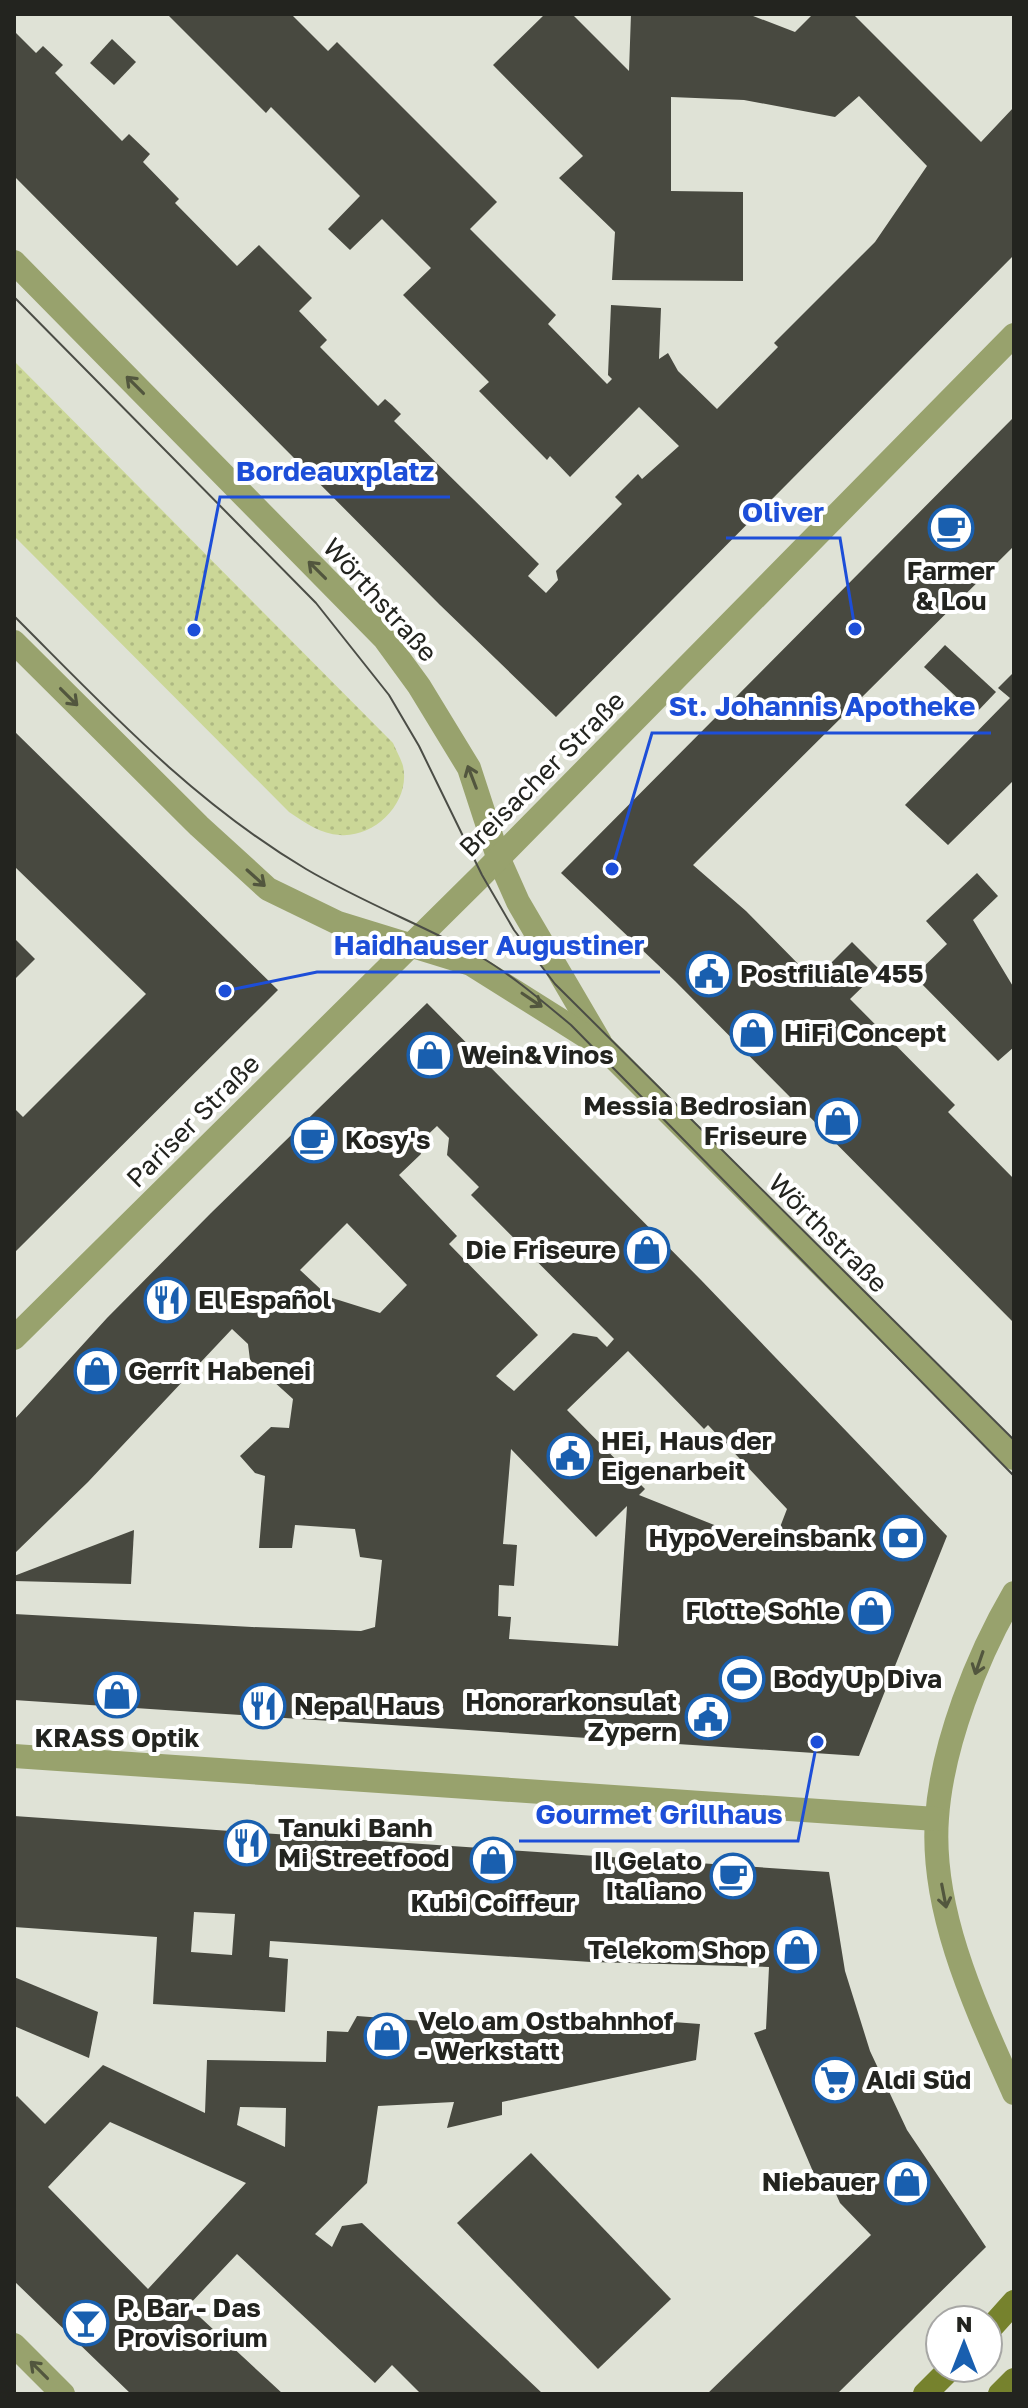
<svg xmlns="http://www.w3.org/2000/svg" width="1028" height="2408" font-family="'Golos Text',sans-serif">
	<defs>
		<pattern id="grass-dots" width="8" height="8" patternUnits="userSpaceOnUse" patternTransform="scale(2)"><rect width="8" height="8" fill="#cbd797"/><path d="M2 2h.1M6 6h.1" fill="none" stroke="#aeb882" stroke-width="1.8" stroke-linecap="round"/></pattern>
	</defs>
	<rect width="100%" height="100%" fill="#dfe2d6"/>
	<path fill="url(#grass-dots)" d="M14 361 393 743C396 750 401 759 403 766 411 802 375 838 340 835 321 834 305 823 289 812L14 536Z"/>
	<g fill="#484940" fill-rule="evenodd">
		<polygon points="167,14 291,14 328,51 337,42 497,202 470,229 556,315 548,324 607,384 612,379 608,375 611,305 661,308 659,359 668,353 678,371 717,409 778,347 774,343 875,242 927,166 859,96 835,117 744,100 671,97 671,191 743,192 743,281 612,280 615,232 559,178 583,156 493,65 545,14 572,14 629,71 631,14 748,14 795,32 813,14 853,14 981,142 1014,107 1014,255 556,717 440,605 14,176 14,31 36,53 43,46 63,65 55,73 122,141 129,134 150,154 143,162 179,199 175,203 237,266 259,245 312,298 299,311 327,340 320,347 378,406 385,399 392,405 401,414 394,421 539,564 528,576 546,593 558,580 556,571 622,504 615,497 638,474 642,479 679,446 639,407 570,477 550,456 547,460 479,391 489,382 403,295 431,268 382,219 350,250 328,229 360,196 271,107 266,113"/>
		<polygon points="112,39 136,62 114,85 90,63"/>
		<polygon points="1014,417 1014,546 693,865 746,911 814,980 852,942 880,970 850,999 955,1105 948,1112 1014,1179 1014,1323 675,981 561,873"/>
		<polygon points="945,645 996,692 975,714 924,667"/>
		<polygon points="1014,672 1014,780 948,845 905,805 1010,698 998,688"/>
		<polygon points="14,731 278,990 14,1253 14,1108 23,1117 146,994 14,866"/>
		<polygon points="977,873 998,896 973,920 1014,988 1014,1047 998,1061 914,976 947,944 926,921"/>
		<polygon points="14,938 35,959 14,980"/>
		<path d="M427 1003 701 1280 947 1536 859 1756 14 1700V1614L252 1627 361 1631 375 1627 382 1560 360 1557 355 1529 295 1525 292 1548H259L265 1476 255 1473 240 1456 271 1427 289 1428 293 1399 250 1360 248 1344 232 1329 88 1482 14 1554V1420L107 1318 211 1213ZM437 1126 449 1138 447 1155 479 1187 471 1195 614 1339 607 1347 597 1337 573 1333 514 1391 496 1376 538 1335 449 1244 457 1236 399 1175 421 1154 419 1143ZM347 1223 407 1285 380 1313 329 1297 300 1270ZM628 1351 704 1429 708 1425 787 1509 772 1548 639 1495 645 1489 567 1410ZM511 1449 596 1537 627 1506 618 1646 509 1639 511 1617 498 1616 499 1585 514 1586 517 1545 503 1544Z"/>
		<polygon points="134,1530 131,1584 14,1581 14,1576"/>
		<path d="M14 1816 829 1872 845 1971 870 2051 907 2130 986 2247 837 2394H707L871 2235 840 2203 828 2176 817 2181 754 2033 766 2029 769 1967 591 1962 270 1941 269 1957 288 1959 285 2012 153 2004 157 1937 14 1927ZM194 1912 235 1914 232 1955 191 1952Z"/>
		<polygon points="14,1977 98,2012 89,2058 14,2026"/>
		<path d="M579 2015 700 2024 696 2060 502 2102V2115L447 2128 454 2102 378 2106 367 2183 315 2234 332 2247 342 2226 362 2223 543 2394H421L392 2365 375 2383 237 2254 188 2306 283 2394H131L14 2281V2099L17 2096 45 2124 103 2065 205 2113 207 2060 326 2062 327 2031 348 2032 357 2016 578 2033ZM240 2107 286 2108 285 2147 237 2125ZM110 2122 246 2183 148 2289 48 2187Z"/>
		<polygon points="531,2153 671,2299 598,2369 457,2223"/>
	</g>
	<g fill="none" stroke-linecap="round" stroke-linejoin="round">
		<g stroke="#98a26d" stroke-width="24">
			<polyline points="14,262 384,638 419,686 469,768 498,857 518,902 600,1042"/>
			<polyline points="14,642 199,826 268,889 338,923 471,964 603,1047 1014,1458"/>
			<polyline points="14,1338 482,875 1014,335"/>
			<path d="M1014 1593C977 1656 942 1745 937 1818 930 1912 977 2010 1014 2093"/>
			<polyline points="14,1756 936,1819"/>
			<polyline points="14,2345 63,2394"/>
		</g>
		<g stroke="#76822d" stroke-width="24">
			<polyline points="988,2331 1014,2302"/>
			<polyline points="925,2394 951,2368"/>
			<polyline points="1000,2394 1014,2380"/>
		</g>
		<g stroke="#4b4d46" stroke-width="2">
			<polyline points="14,297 316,603 389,695 419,746 482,875 514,930 555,984 1014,1440"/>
			<path d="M14 616C107 709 192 801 306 869 362 902 422 925 479 956 512 975 542 1001 571 1025L1014 1476"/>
		</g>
	</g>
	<defs><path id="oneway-shaft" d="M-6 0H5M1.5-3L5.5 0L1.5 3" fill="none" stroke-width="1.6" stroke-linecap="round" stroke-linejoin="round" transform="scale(2)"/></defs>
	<g stroke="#52563e">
		<use href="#oneway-shaft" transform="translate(135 385) rotate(-135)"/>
		<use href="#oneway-shaft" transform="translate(317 570) rotate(-135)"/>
		<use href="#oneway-shaft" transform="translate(69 697) rotate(45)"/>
		<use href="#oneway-shaft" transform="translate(472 777) rotate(-111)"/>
		<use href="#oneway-shaft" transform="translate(256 878) rotate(42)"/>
		<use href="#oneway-shaft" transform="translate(532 1000) rotate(34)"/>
		<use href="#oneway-shaft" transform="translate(979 1663) rotate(109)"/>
		<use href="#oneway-shaft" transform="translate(944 1896) rotate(79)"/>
		<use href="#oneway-shaft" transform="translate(39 2370) rotate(-135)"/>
	</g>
	<defs>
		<g id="cafe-ring" transform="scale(2.3)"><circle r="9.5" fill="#fff" stroke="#195faf" stroke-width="1.5"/><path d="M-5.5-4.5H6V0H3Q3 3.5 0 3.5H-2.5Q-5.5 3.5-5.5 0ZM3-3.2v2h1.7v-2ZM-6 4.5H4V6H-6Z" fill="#195faf"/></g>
		<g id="civic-ring" transform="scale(2.3)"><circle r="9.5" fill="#fff" stroke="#195faf" stroke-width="1.5"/><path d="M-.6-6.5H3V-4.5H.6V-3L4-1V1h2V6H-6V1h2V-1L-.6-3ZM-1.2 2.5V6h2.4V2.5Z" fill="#195faf"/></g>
		<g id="shop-ring" transform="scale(2.3)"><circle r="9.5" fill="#fff" stroke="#195faf" stroke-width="1.5"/><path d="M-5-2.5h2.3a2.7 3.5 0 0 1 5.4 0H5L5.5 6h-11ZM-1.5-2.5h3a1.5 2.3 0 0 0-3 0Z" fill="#195faf"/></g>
		<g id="restaurant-ring" transform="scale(2.3)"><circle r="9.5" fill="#fff" stroke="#195faf" stroke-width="1.5"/><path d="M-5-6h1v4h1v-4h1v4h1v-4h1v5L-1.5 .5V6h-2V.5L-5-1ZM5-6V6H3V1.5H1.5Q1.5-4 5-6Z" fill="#195faf"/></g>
		<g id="bank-ring" transform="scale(2.3)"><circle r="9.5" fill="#fff" stroke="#195faf" stroke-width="1.5"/><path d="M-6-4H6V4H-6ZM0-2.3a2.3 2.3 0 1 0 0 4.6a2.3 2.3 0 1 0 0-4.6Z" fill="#195faf"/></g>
		<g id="stadium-ring" transform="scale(2.3)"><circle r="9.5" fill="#fff" stroke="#195faf" stroke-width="1.5"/><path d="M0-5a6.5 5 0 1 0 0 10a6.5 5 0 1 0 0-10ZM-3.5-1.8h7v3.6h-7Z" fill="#195faf"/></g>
		<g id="supermarket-ring" transform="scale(2.3)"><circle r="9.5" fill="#fff" stroke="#195faf" stroke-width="1.5"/><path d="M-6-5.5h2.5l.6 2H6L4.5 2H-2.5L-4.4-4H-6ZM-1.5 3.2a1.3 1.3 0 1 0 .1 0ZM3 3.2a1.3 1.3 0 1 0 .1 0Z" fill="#195faf"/></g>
		<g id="bar-ring" transform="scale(2.3)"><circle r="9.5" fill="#fff" stroke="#195faf" stroke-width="1.5"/><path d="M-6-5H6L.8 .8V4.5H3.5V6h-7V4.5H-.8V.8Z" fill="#195faf"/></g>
	</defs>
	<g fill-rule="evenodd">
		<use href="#cafe-ring" x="951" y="528"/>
		<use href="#civic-ring" x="709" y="974"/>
		<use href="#shop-ring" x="753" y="1033"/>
		<use href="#shop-ring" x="430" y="1055"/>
		<use href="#shop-ring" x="838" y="1121"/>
		<use href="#cafe-ring" x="314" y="1140"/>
		<use href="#shop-ring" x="647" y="1250"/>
		<use href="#restaurant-ring" x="167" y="1300"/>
		<use href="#shop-ring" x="97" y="1371"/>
		<use href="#civic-ring" x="570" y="1456"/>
		<use href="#bank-ring" x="903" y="1538"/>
		<use href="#shop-ring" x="871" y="1611"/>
		<use href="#stadium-ring" x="742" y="1679"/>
		<use href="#shop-ring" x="117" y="1695"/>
		<use href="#restaurant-ring" x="263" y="1706"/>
		<use href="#civic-ring" x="708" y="1717"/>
		<use href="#restaurant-ring" x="247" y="1843"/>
		<use href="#shop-ring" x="493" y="1860"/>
		<use href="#cafe-ring" x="733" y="1876"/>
		<use href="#shop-ring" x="797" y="1950"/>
		<use href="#shop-ring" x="387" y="2036"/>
		<use href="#supermarket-ring" x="835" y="2080"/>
		<use href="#shop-ring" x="907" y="2182"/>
		<use href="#bar-ring" x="86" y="2323"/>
	</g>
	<g text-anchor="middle" stroke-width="8" stroke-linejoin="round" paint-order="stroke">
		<g font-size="26" font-weight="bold" fill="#23241f" stroke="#fff" text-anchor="start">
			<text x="951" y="580" text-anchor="middle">Farmer<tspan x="951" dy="30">&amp; Lou</tspan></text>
			<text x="740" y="983">Postfiliale 455</text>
			<text x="784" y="1042">HiFi Concept</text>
			<text x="461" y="1064">Wein&amp;Vinos</text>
			<text x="807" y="1115" text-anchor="end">Messia Bedrosian<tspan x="807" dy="30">Friseure</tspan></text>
			<text x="345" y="1149">Kosy's</text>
			<text x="616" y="1259" text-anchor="end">Die Friseure</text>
			<text x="198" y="1309">El Español</text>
			<text x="128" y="1380">Gerrit Habenei</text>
			<text x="601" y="1450">HEi, Haus der<tspan x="601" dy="30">Eigenarbeit</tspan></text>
			<text x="872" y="1547" text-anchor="end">HypoVereinsbank</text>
			<text x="840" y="1620" text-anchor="end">Flotte Sohle</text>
			<text x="773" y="1688">Body Up Diva</text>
			<text x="677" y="1711" text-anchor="end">Honorarkonsulat<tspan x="677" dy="30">Zypern</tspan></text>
			<text x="294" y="1715">Nepal Haus</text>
			<text x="117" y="1747" text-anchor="middle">KRASS Optik</text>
			<text x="278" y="1837">Tanuki Banh<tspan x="278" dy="30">Mi Streetfood</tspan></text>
			<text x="702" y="1870" text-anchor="end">Il Gelato<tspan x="702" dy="30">Italiano</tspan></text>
			<text x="493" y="1912" text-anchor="middle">Kubi Coiffeur</text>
			<text x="766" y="1959" text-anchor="end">Telekom Shop</text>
			<text x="418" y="2030">Velo am Ostbahnhof<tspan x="418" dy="30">- Werkstatt</tspan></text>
			<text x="866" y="2089">Aldi Süd</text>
			<text x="876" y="2191" text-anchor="end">Niebauer</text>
			<text x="117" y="2317">P. Bar - Das<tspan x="117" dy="30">Provisorium</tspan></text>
		</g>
		<g font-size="26" fill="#23241f" stroke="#fff">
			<text transform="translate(380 600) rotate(48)" y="9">Wörthstraße</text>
			<text transform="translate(542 774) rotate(-45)" y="9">Breisacher Straße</text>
			<text transform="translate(193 1121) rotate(-45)" y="9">Pariser Straße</text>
			<text transform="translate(828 1233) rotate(45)" y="9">Wörthstraße</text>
		</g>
	</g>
	<path fill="none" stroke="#1d4ed8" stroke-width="3" d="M194 630L220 497H450M855 629L840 538H726M612 869L652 733H991M225 991L317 972H660M817 1742L798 1841H519"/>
	<g fill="#1d4ed8" stroke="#fff" stroke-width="3">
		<circle cx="194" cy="630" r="8"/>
		<circle cx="855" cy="629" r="8"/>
		<circle cx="612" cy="869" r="8"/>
		<circle cx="225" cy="991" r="8"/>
		<circle cx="817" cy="1742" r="8"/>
	</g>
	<g font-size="28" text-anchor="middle" font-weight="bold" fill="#1d4ed8" stroke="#fff" stroke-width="8" stroke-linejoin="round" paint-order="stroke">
		<text x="335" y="481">Bordeauxplatz</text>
		<text x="783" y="522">Oliver</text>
		<text x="822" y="716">St. Johannis Apotheke</text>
		<text x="489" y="955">Haidhauser Augustiner</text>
		<text x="659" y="1824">Gourmet Grillhaus</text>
	</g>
	<rect width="1028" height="2408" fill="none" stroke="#23241f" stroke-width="32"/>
	<g transform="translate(964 2344)"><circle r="38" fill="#ffffff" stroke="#a7a7a5" stroke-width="2"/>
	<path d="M0-6L14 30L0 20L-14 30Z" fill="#195faf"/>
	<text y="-12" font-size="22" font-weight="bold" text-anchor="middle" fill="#23241f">N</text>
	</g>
</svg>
